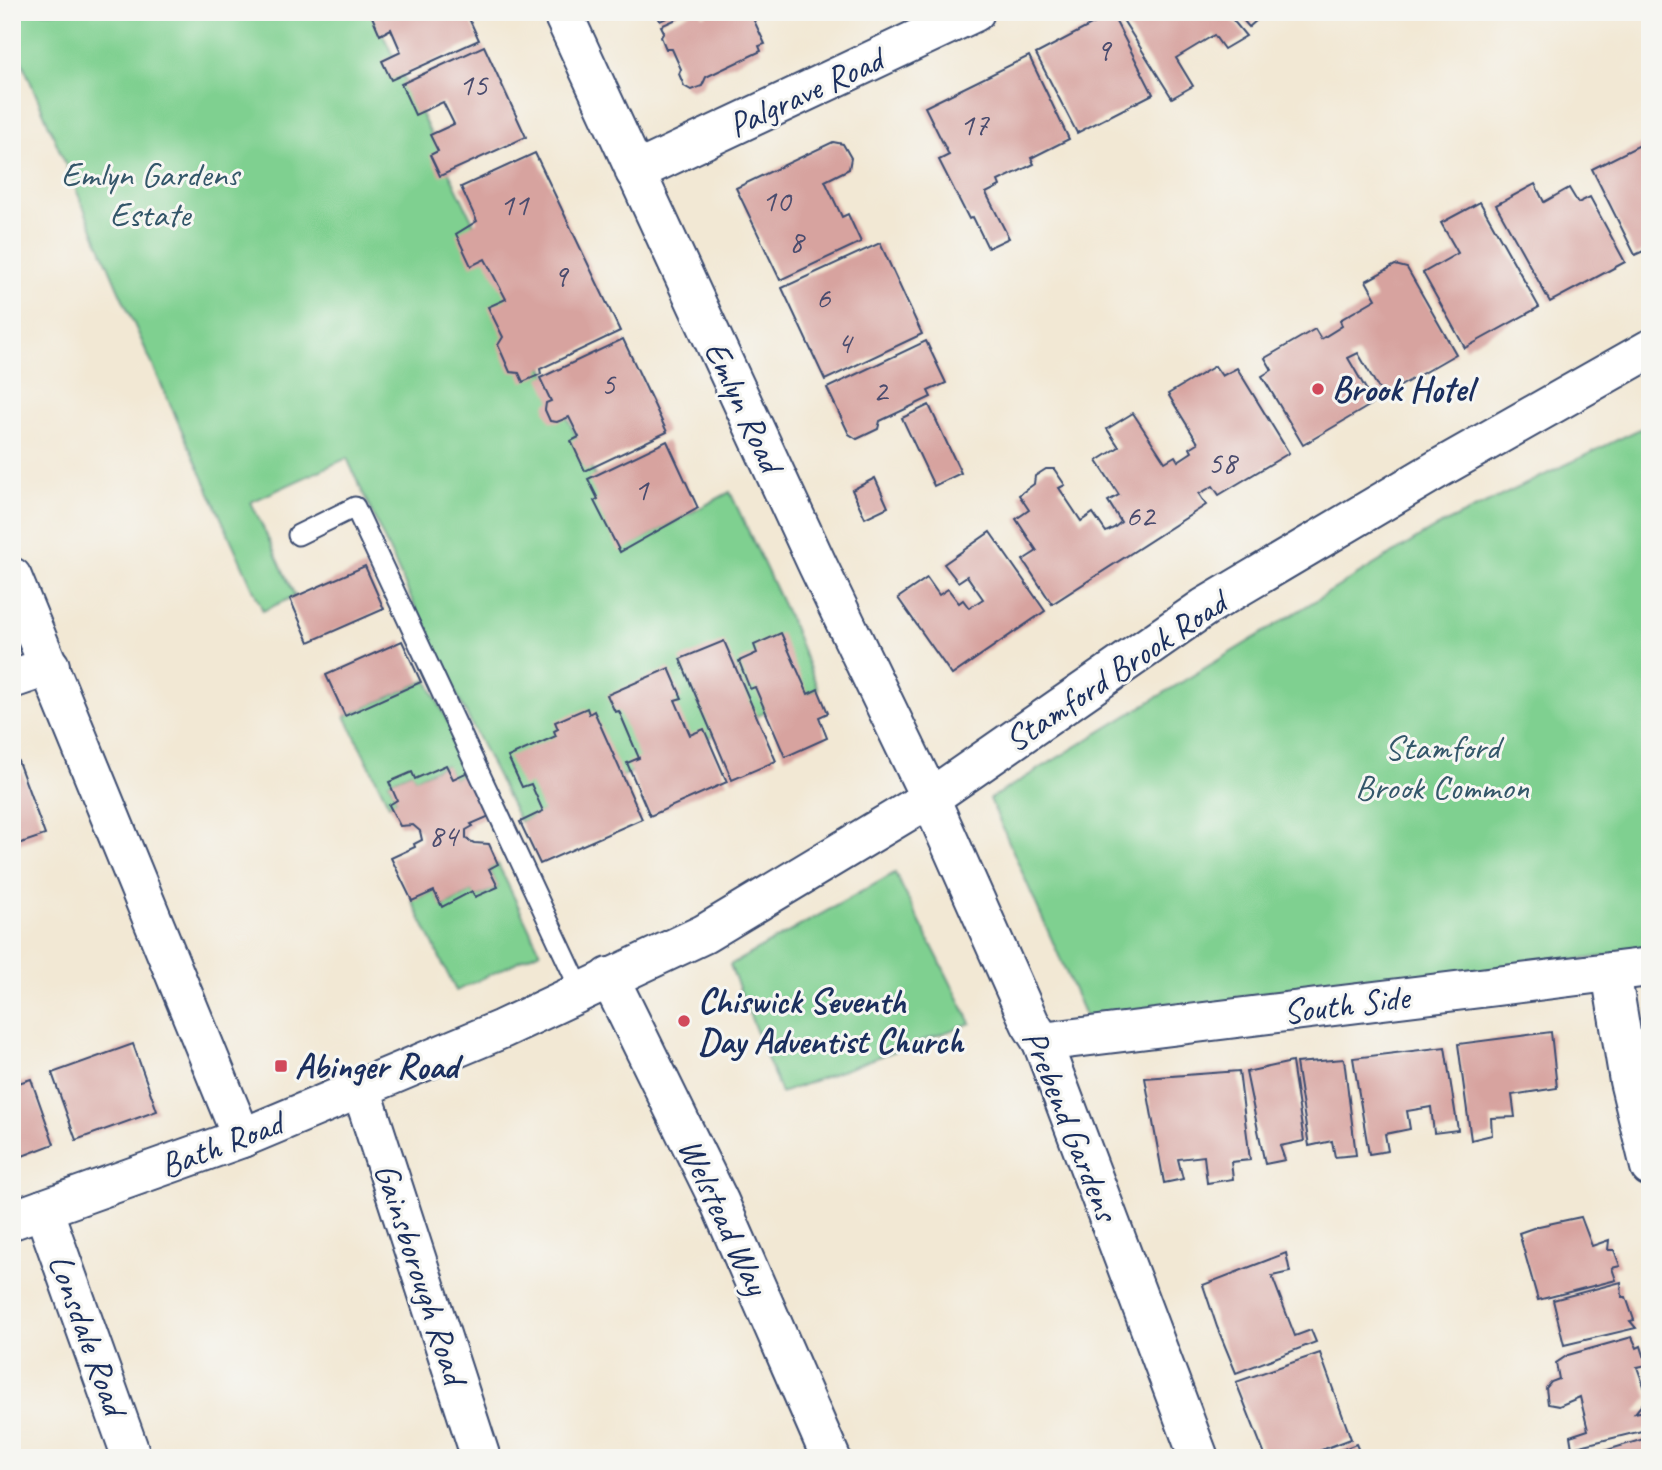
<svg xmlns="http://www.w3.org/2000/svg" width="1662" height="1470" font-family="Caveat,sans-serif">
	<rect width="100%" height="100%" fill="#f6f6f2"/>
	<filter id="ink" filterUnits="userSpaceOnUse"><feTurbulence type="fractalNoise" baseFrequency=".0143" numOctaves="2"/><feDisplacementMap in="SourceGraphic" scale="14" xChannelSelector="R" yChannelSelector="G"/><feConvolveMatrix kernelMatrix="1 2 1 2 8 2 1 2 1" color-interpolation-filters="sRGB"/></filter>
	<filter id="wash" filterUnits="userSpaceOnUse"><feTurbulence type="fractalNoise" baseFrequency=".00686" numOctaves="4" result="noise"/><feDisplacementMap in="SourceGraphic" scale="28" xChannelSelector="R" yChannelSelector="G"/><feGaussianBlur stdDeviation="1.57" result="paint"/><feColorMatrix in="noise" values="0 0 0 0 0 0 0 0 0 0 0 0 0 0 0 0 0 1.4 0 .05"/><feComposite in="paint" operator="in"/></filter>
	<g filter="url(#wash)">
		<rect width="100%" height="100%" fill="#f2e8d4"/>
		<g fill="#7fd090" stroke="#4d8077" stroke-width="2">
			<polygon points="12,12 372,12 629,546 730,492 791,622 818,689 520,822 438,657 347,458 251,502 295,596 263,611 117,286 12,38"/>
			<polygon points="1650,424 1650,951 1087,1020 990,799 1433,529"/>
			<polygon points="427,680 472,770 453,779 445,765 415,779 411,772 389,782 397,800 389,805 345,716"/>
			<polygon points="498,864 540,951 456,991 412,901 434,891 443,907 472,891 476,897 498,887 489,869"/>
			<polygon points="895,873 971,1023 781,1093 730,965"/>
		</g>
		<g id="blocks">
			<g fill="#d7a39f">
				<polygon points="370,12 466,12 479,40 391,80 382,61 401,52 391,29 380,35"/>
				<polygon points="656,12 680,12 660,21"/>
				<polygon points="692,12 701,12 703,16 712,12 750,12 765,44 759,46 761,51 706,77 702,86 691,90 684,86 679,74 681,69 672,49 666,49 661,37 664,32 661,26"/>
				<polygon points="1118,12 1214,12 1218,19 1228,14 1246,36 1224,49 1214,35 1176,58 1193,86 1172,98"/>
				<polygon points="1236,12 1266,12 1249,27"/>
				<polygon points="1112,14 1153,94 1077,133 1036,54"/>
				<polygon points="484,46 526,137 440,176 430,155 438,151 430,135 454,124 443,102 415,115 401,84"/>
				<polygon points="1029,56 1069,139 1031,158 1034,164 998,181 1000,186 986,193 1009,238 988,248 973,217 969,219 939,160 949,155 925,107"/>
				<polygon points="1650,140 1650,248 1635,255 1592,169"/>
				<polygon points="833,142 843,144 851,158 849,169 825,181 842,217 848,214 861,242 780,280 736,188"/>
				<polygon points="535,153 620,331 540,369 541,374 523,382 519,373 510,372 498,345 503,337 488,307 506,299 485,259 471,266 456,234 477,221 461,187"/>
				<polygon points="1535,184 1544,202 1569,188 1578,203 1590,197 1625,262 1550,302 1496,205"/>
				<polygon points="1480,202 1539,307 1465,348 1423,273 1458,253 1441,223"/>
				<polygon points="880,243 922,334 825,380 782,288"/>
				<polygon points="1395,265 1407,268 1456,354 1383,396 1358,353 1348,358 1374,403 1303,445 1262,376 1272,370 1265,358 1315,329 1321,339 1342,326 1340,320 1376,299 1366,281"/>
				<polygon points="623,339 667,432 585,471 571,441 579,437 569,417 557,422 550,421 545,410 546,403 551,401 540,378"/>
				<polygon points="926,341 946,383 928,391 931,397 880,421 878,429 857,439 849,434 827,388"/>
				<polygon points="1215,366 1222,376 1237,368 1289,453 1219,495 1213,486 1199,494 1206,505 1052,604 1023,560 1037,551 1016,519 1029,510 1019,495 1034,484 1035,476 1046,469 1054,469 1065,485 1059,488 1081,521 1093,513 1106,532 1114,528 1121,522 1108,501 1119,495 1097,461 1119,447 1107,429 1133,413 1165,462 1175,456 1178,461 1192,452 1190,448 1198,443 1168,394"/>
				<polygon points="929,405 961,473 934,486 902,418"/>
				<polygon points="667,441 698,508 620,552 594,501 598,499 588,479"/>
				<polygon points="875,478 888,507 865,518 852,490"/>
				<polygon points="990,532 1045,611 952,675 898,598 927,578 939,595 948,589 959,603 963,600 969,608 983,599 967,576 958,582 944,564"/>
				<polygon points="365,566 384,609 309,642 290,599"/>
				<polygon points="781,633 808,694 818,689 828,713 819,717 827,738 785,757 755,687 750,689 739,661 757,653 754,645"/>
				<polygon points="402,641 421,682 345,716 326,675"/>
				<polygon points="724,641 776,761 732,780 680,659"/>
				<polygon points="669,668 682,698 675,700 690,735 704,729 727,782 650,816 627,763 639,758 619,711 615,712 607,695"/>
				<polygon points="587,708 589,714 594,711 642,819 540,864 520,822 543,811 531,784 522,787 508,757 556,736 554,731 558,729 555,722"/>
				<polygon points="12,745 45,835 12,846"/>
				<polygon points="446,765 453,779 472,770 492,815 471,824 473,826 466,830 466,839 474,843 489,844 498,864 489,869 498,887 475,897 472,891 442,907 434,891 412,901 391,858 415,847 414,844 422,840 420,831 413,825 400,826 389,805 397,800 389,782 412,772 415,779"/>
				<polygon points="1551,1032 1557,1088 1512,1095 1515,1117 1491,1118 1492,1135 1471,1140 1458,1044"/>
				<polygon points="133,1044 157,1111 76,1140 52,1073"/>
				<polygon points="1445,1047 1458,1130 1434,1133 1431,1107 1407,1111 1410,1129 1385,1134 1388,1151 1369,1154 1353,1058"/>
				<polygon points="1344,1059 1356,1155 1335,1157 1332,1141 1309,1146 1296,1063"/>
				<polygon points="1292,1062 1304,1141 1280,1146 1285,1160 1265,1164 1246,1072"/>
				<polygon points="1239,1071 1250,1160 1231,1162 1233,1179 1207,1183 1204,1156 1178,1159 1183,1179 1164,1183 1145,1078"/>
				<polygon points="31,1079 54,1144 12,1160 12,1085"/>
				<polygon points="1581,1217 1592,1246 1609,1240 1608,1250 1614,1250 1620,1266 1612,1268 1616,1280 1538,1300 1519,1233 1539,1226"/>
				<polygon points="1286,1253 1290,1272 1272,1276 1295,1336 1311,1330 1316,1342 1236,1373 1217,1327 1203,1285"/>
				<polygon points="1621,1282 1622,1297 1626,1297 1634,1320 1630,1321 1636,1328 1564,1345 1553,1300"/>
				<polygon points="1632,1337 1637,1348 1641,1346 1647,1365 1637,1367 1648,1397 1635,1413 1650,1410 1650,1429 1572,1448 1570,1436 1588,1430 1580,1397 1559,1406 1548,1404 1546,1388 1551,1382 1559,1379 1556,1363 1568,1355"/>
				<polygon points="1320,1353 1351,1439 1300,1458 1266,1458 1236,1382"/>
				<polygon points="1650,1437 1650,1458 1592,1458 1591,1455"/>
				<polygon points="1356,1444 1362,1458 1321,1458"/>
			</g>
		</g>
	</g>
	<g filter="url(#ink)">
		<use href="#blocks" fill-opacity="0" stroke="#3b4b70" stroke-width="2"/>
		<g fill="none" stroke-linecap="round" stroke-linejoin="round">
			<g stroke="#3b4b70" stroke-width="23">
				<polyline id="service" points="298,535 355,507 582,993"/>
			</g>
			<g stroke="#3b4b70" stroke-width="42">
				<g id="minor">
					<polyline points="562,12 818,566 930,798 1030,1023 1042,1042 1199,1458"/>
					<polyline points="635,172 975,12"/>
					<polyline points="12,577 242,1138"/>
					<polyline points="12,679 50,666"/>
					<polyline points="1611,972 1629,1081 1650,1167"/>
					<polyline points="609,977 719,1201 831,1458"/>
					<polyline points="1042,1042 1650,967"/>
					<polyline points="361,1088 481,1458"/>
					<polyline points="43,1209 132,1458"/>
				</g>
			</g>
			<g stroke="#3b4b70" stroke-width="42">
				<polyline id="secondary" points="12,1220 242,1138 502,1029 704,934 930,798 1205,607 1438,469 1650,349"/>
			</g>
			<use href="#service" stroke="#fff" stroke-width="19"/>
			<use href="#minor" stroke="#fff" stroke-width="38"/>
			<use href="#secondary" stroke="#fff" stroke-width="38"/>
		</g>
	</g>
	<g fill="#d1495b" stroke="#f6f6f2" stroke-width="2.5">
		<circle cx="1318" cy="389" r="7"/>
		<circle cx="684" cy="1021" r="7"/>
		<rect x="274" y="1059" width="14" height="14" rx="3.5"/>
	</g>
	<g text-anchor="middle" stroke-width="6" stroke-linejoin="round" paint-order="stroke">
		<g font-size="32" fill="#4a4c6e">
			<text x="1103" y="60">9</text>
			<text x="473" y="95">15</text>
			<text x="974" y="135">17</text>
			<text x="776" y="211">10</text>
			<text x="514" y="215">11</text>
			<text x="796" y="252">8</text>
			<text x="560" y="286">9</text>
			<text x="823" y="308">6</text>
			<text x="844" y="353">4</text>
			<text x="608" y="394">5</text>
			<text x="880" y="401">2</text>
			<text x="1222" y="473">58</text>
			<text x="641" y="500">1</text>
			<text x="1140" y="526">62</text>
			<text x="443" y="846">84</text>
		</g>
		<g font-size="35" fill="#1b2f5e" stroke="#f6f6f2">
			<text transform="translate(805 92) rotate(-25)" y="12">Palgrave Road</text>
			<text transform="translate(744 406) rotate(65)" y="12">Emlyn Road</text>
			<text transform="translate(1115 671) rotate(-34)" y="12">Stamford Brook Road</text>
			<text transform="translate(1346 1004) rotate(-7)" y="12">South Side</text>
			<text transform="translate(1071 1125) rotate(68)" y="12">Prebend Gardens</text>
			<text transform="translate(221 1144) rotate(-21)" y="12">Bath Road</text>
			<text transform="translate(724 1216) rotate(65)" y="12">Welstead Way</text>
			<text transform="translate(421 1273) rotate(72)" y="12">Gainsborough Road</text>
			<text transform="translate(88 1334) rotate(70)" y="12">Lonsdale Road</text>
		</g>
		<g font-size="35" fill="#34576a" stroke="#f6f6f2">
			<text x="150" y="186">Emlyn Gardens<tspan x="150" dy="40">Estate</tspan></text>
			<text x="1442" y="759">Stamford<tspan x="1442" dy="40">Brook Common</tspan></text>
		</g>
		<g font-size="35" font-weight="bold" fill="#1b2f5e" stroke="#f6f6f2" text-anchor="start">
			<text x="1332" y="401">Brook Hotel</text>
			<text x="698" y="1013">Chiswick Seventh<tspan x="698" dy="40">Day Adventist Church</tspan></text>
			<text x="295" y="1078">Abinger Road</text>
		</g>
	</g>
	<rect width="1662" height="1470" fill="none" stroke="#f6f6f2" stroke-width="42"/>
</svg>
